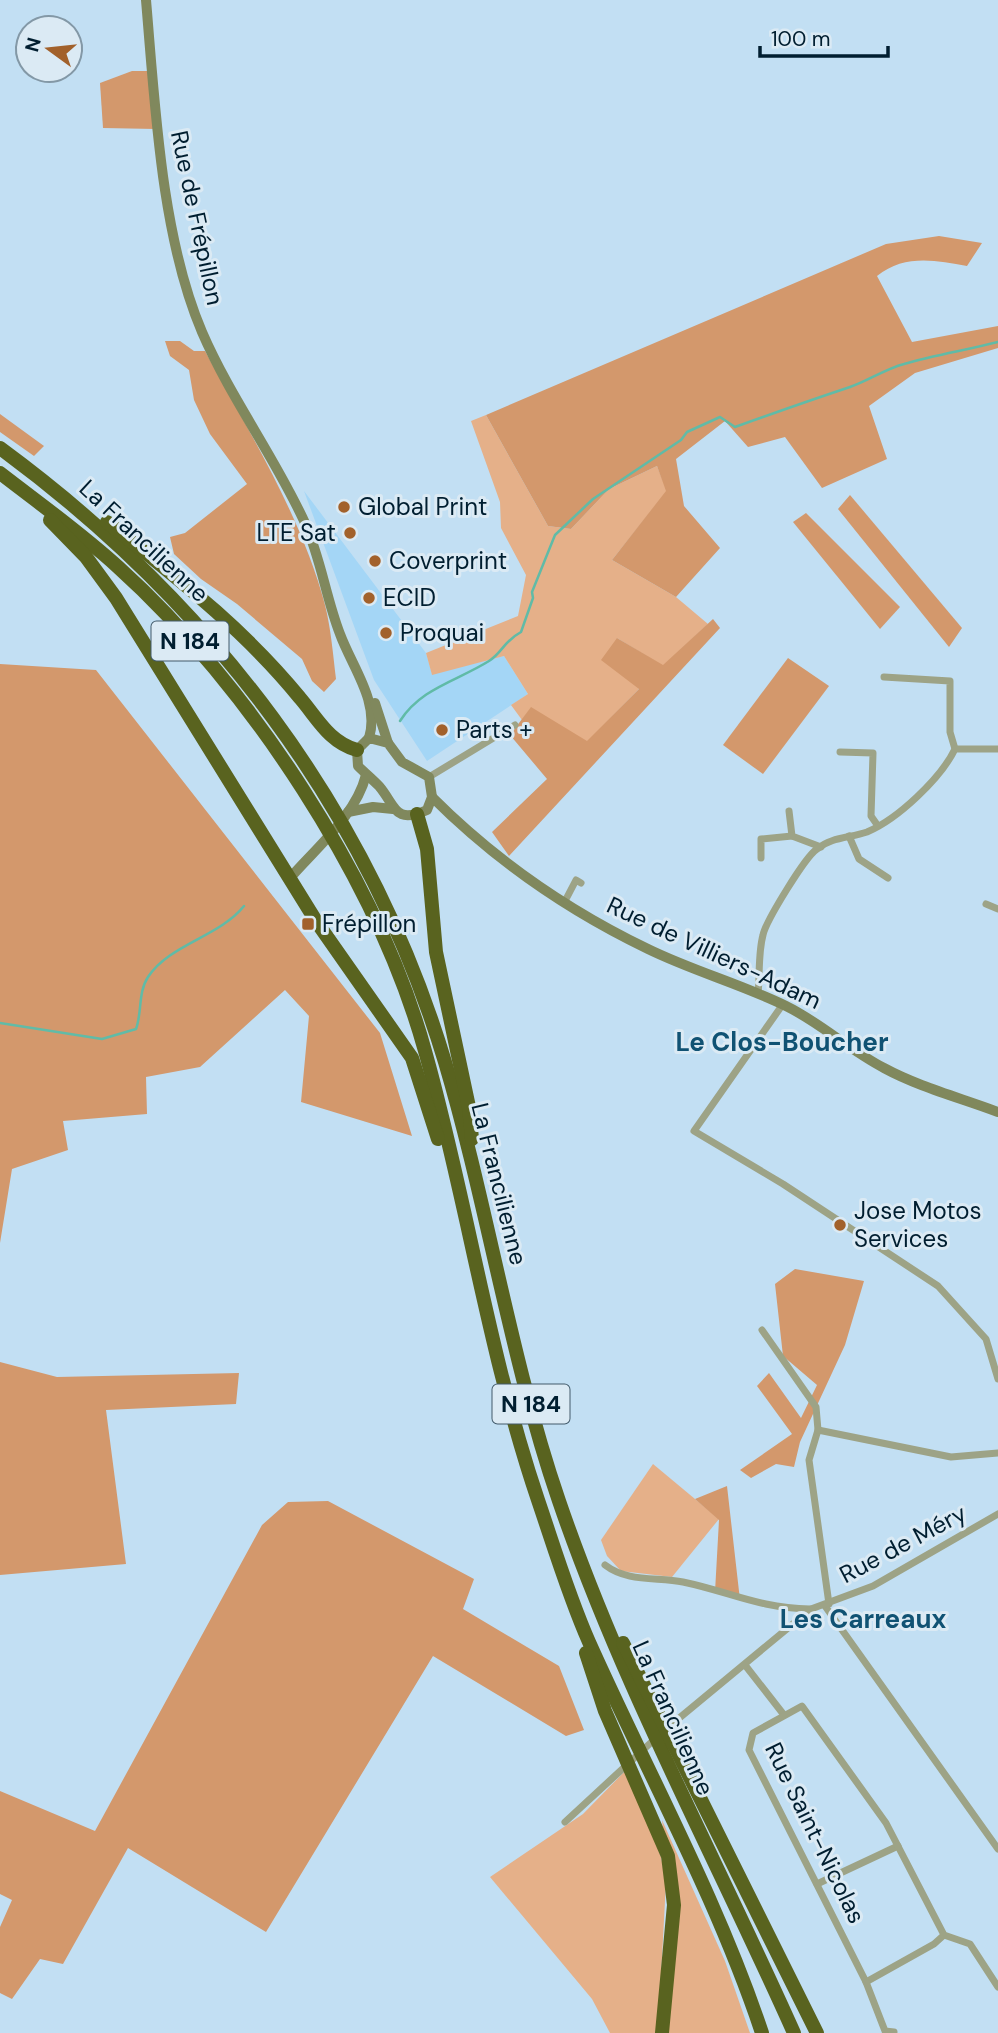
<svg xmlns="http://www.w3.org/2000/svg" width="998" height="2033" font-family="'DM Sans',sans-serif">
	<rect width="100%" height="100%" fill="#c2dff3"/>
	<polygon fill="#a4d6f6" points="304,491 426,653 432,674 504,656 528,694 427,761 374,680"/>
	<g fill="#e5b089">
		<polygon points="486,415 548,526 571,529 609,489 657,466 667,491 612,560 676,597 708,624 663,666 617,638 639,689 587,742 531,708 522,720 511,705 528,694 504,656 432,675 426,653 518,616 526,575 501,528 500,502 471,421"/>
		<polygon points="653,1464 719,1519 672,1577 621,1571 607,1556 601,1540"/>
		<polygon points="626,1770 661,1857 666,1882 658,2033 610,2033 592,1999 490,1877 583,1814"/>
		<polygon points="662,1820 725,1961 750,2033 668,2033 675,1947"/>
	</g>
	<g fill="#d3986c">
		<polygon points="132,71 152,71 156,129 103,128 100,83"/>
		<path d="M939 236 982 243 967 266C935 260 904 254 877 276L912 342 998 326V348L915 373 869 406 887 459 822 488 785 437 748 447 725 421 676 459 684 506 720 548 676 597 612 560 666 491 657 466 609 489 571 529 548 526 486 415 886 244Z"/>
		<path d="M165 341H180L194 351H205C248 430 302 517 325 605 331 629 333 654 336 679L324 692 312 681 302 659 237 604 201 579 174 554 170 537 185 533 247 484 210 434 194 400 189 370 170 356Z"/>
		<polygon points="0,414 44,446 34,456 0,432"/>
		<polygon points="850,495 962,628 949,647 838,509"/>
		<polygon points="806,513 900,607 880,629 793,522"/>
		<polygon points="713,619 720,628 509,856 492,832 547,779 510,735 531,707 587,741 639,689 601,660 617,638 663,665"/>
		<polygon points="788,658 829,686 763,774 723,745"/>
		<polygon points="0,664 96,670 380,1033 412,1136 301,1102 309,1016 285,990 200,1067 146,1077 147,1114 63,1121 68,1150 12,1169 0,1243"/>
		<polygon points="795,1269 864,1281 845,1345 800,1442 794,1467 776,1464 751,1478 740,1470 792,1434 757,1386 769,1373 801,1418 817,1385 783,1356 775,1284"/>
		<polygon points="0,1362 57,1377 239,1373 236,1404 106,1410 126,1564 0,1575"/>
		<polygon points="727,1486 740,1600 715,1592 719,1520 695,1499"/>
		<polygon points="328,1501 474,1579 463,1609 559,1666 584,1730 566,1736 433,1656 266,1932 128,1848 63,1964 40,1959 12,1999 0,1993 0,1927 12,1900 0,1894 0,1791 95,1831 262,1525 288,1502"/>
	</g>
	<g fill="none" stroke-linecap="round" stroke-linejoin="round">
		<g stroke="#60bba7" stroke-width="2.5">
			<path d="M400 721C421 688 457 681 489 661 502 653 504 641 521 632L533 598 532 592 555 535 593 499 681 440 687 432 720 417 735 427C774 413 811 400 850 387 868 381 885 369 904 364 935 355 967 350 998 342"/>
			<path d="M0 1023 102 1039 136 1029C142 1013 138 992 148 977 170 944 219 937 244 906"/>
		</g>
		<g stroke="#9da386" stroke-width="7">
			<polyline points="884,677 950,681 950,732 955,749"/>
			<polyline points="840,752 873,753 871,816 878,826"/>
			<polyline points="429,777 515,725"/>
			<polyline points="789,811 792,836 821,847"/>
			<polyline points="849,836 859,859 888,878"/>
			<polyline points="761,858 761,839 792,836"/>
			<polyline points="564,903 576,880 581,883"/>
			<polyline points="986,904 998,909"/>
			<path d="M758 994C760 975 758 953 763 935 766 921 805 857 817 849 831 837 850 838 867 832 898 819 941 778 955 749H998"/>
			<polyline points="783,1004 694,1131 783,1184 938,1286 986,1339 998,1379"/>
			<polyline points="762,1330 816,1407 818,1430 809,1460 829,1604"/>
			<polyline points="818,1430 951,1457 998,1453"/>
			<path d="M605 1565C627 1582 656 1577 683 1582 731 1592 758 1608 810 1609"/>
			<polyline points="825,1606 998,1849"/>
			<polyline points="745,1665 784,1715"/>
			<polyline points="666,1729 811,1609 873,1586 998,1514"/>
			<polyline points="565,1822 657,1737"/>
			<polyline points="817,1884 898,1846"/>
			<polyline points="944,1935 934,1944 866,1982 749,1750 753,1733 802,1706 886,1823 944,1935 970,1944 998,1987"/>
			<polyline points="866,1982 885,2031 894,2032"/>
		</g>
		<g stroke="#80885d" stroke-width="10">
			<path d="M146 0C155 104 161 236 202 332 231 399 275 457 305 523 321 559 326 598 340 634 352 667 380 702 369 738"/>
			<polyline points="375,703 388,743"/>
			<path d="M369 738 388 743 402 762 429 777 432 797 427 810C394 825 396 806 379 786 372 779 365 773 358 766L357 750Z"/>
			<path d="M432 797C494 859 569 911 648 949 693 971 741 984 786 1006 821 1023 849 1050 884 1068 919 1087 961 1098 998 1112"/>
			<polyline points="348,812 373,807 393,809"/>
			<path d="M290 878C317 847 356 815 366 775"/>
		</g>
		<g stroke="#59631f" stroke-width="14">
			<path d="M0 448C211 603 369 809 445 1062 488 1207 510 1358 559 1501 622 1685 715 1856 794 2033"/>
			<path d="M0 473C40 504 81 533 118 567 249 685 378 881 425 1051 467 1200 488 1353 538 1500 554 1547 569 1597 589 1642 647 1772 717 1898 762 2033"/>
			<polyline points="50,520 86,557 116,598 316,921 412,1058 438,1139"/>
			<path d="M107 522C176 577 244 629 300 698 318 719 329 742 357 750"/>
			<polyline points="417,814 427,849 436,952 469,1107 472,1139"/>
			<polyline points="623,1643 817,2033"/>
			<polyline points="586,1653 605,1711 668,1856 674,1905 662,2033"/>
		</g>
	</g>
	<g fill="#a2612b" stroke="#dbeaf4" stroke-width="2.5">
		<circle cx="344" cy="507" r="7"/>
		<circle cx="350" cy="533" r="7"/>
		<circle cx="375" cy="561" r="7"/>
		<circle cx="369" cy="598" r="7"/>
		<circle cx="386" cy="633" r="7"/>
		<circle cx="442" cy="730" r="7"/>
		<rect x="301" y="917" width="14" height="14" rx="3.5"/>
		<circle cx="840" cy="1225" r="7"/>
	</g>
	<g text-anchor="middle" stroke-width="6" stroke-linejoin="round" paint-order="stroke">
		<g fill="#dbeaf4" stroke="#425b6b" stroke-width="2">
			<rect x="151.5" y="621.5" width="77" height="39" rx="5"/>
			<rect x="492.5" y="1384.5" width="77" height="39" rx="5"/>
		</g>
		<g font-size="23" font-weight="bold" fill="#001e30">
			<text x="190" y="649">N 184</text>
			<text x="531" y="1412">N 184</text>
		</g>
		<g font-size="24" fill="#001e30" stroke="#dbeaf4">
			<text transform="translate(197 218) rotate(78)" y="8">Rue de Frépillon</text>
			<text transform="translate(144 541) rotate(43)" y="8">La Francilienne</text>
			<text transform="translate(714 953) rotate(25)" y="8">Rue de Villiers-Adam</text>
			<text transform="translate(499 1184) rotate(76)" y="8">La Francilienne</text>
			<text transform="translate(903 1544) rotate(-28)" y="8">Rue de Méry</text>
			<text transform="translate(673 1718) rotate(66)" y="8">La Francilienne</text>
			<text transform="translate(815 1833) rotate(64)" y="8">Rue Saint-Nicolas</text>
		</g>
		<g font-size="24" fill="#001e30" stroke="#dbeaf4" text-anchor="start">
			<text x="358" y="515">Global Print</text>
			<text x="336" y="541" text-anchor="end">LTE Sat</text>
			<text x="389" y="569">Coverprint</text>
			<text x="383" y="606">ECID</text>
			<text x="400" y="641">Proquai</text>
			<text x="456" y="738">Parts +</text>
			<text x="322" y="932">Frépillon</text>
			<text x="854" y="1219">Jose Motos<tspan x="854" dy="28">Services</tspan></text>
		</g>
		<g font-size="26" font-weight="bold" fill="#105273" stroke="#dbeaf4">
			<text x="782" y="1051">Le Clos-Boucher</text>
			<text x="863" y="1628">Les Carreaux</text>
		</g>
	</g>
	<g transform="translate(49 49) rotate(285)"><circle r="33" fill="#dbeaf4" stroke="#8398a6" stroke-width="2"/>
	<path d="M0-5L12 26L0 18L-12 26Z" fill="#a2612b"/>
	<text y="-10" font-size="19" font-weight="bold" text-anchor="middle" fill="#001e30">N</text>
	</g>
	<path d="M760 46v10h128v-10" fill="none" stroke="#001e30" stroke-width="3.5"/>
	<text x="771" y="46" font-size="21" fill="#001e30" stroke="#dbeaf4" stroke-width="5" paint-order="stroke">100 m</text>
</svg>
